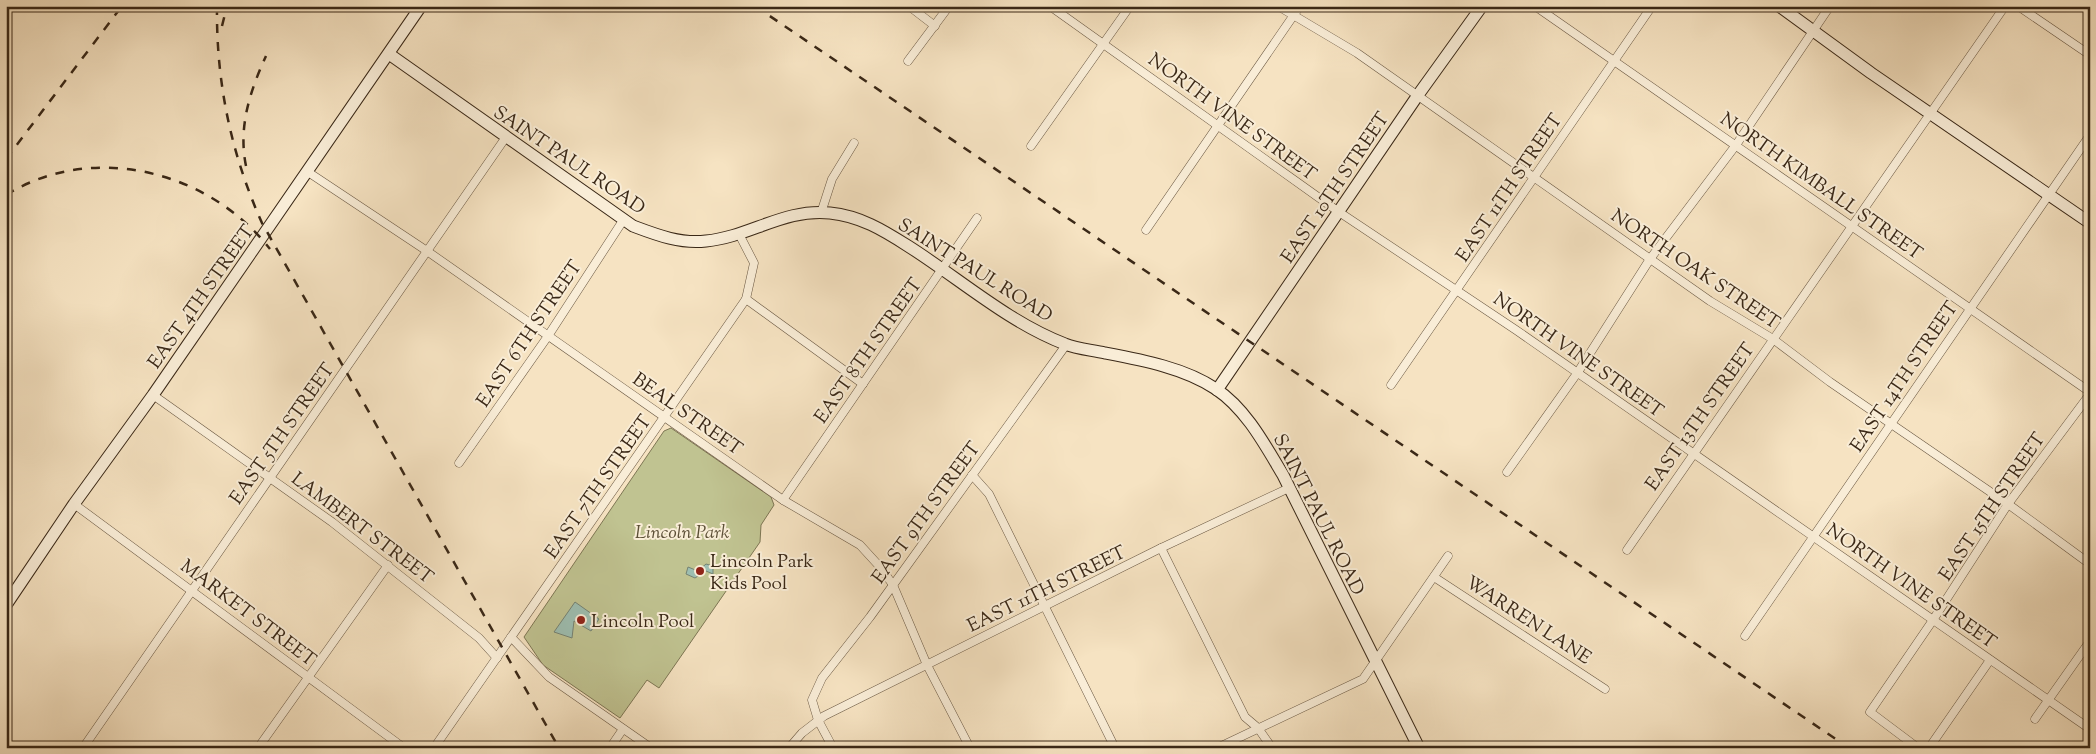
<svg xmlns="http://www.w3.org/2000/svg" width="2096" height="754" font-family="'Sorts Mill Goudy',serif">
	<rect width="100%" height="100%" fill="#f6e3c2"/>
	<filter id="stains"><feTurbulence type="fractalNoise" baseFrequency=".004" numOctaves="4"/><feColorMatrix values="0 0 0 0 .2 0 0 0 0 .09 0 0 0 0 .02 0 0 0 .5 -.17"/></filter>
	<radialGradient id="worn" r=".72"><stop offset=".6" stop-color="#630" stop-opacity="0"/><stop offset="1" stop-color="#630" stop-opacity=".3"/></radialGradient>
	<polygon fill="#c0c391" stroke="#7d7654" points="671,428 771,497 774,505 761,525 760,542 659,688 647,680 620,718 543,665 524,637 664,431"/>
	<g fill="#9dbeb1" stroke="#758273">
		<polygon points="706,564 713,566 713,574 706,571 695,578 686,574 688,567 698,571"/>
		<polygon points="575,602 599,619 591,631 574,621 572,638 554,632"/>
	</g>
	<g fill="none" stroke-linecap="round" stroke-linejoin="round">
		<g stroke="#695742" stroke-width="9">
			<g id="street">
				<polyline points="909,6 935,26"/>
				<polyline points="1050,6 1339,212 1516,330 2090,729"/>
				<polyline points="1278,6 1357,53 1710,301 1773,339 1830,382 2008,504 2090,564"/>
				<polyline points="1535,6 2090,392"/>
				<polyline points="2018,6 2090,55"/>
				<polyline points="908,61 949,6"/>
				<polyline points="1031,146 1130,6"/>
				<polyline points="308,172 427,251 783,500 860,545 881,568 893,585 927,665 970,748"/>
				<polyline points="821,213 832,179 854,143"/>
				<polyline points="1146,230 1300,6"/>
				<polyline points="746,299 863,384"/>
				<polyline points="1391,385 1652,6"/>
				<polyline points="153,395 332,522 479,638 497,658"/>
				<polyline points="459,463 548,336 624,219"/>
				<polyline points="1507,472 1578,372 1650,259 1736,145 1830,6"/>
				<polyline points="972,475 989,494 1115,748"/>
				<polyline points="783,500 977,218"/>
				<polyline points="74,504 404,748"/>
				<polyline points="1161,548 1245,717 1258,728 1272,748"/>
				<polyline points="1627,550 2005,6"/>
				<polyline points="1434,577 1605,689"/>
				<polyline points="1745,636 2090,135"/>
				<polyline points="511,637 549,677 651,748"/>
				<polyline points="2035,719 2090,641"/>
				<polyline points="83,748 506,137"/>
				<polyline points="258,748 388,565"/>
				<polyline points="434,748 746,299 754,263 739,234"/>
				<polyline points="610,748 623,729"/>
				<polyline points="789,748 802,733 824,716 1161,548 1289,488"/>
				<polyline points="833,748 818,720 812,700 822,678 870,617 1066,345"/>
				<polyline points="1217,748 1363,679 1448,556"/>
				<polyline points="1918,748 1870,712 1933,620 2008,504 2090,394"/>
				<polyline points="1929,748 1990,660"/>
			</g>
		</g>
		<g stroke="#3a2817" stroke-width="13">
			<g id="secondary">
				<polyline points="1779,6 1871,73 2090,223"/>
				<path d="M389 54 633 226C657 235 680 244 706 241 749 237 785 208 830 213 860 216 883 230 908 246 960 279 1008 322 1065 344 1077 349 1092 350 1105 353 1142 360 1185 368 1216 389 1246 409 1265 445 1283 475L1419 748"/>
				<polyline points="1217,390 1418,95 1482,6"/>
				<polyline points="6,605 74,504 153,395 421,6"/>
			</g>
		</g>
		<use href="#street" stroke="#f9edd7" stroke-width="8"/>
		<use href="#secondary" stroke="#f9edd7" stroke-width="11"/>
		<g stroke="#3a2817" stroke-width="2.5" stroke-dasharray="9 9" stroke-linecap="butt">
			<path d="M217 6C216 82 231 154 262 223L559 748"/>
			<polyline points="755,6 1849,748"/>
			<polyline points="222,26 227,6"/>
			<polyline points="6,159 122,6"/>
			<path d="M246 166C238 127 250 91 266 56"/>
			<path d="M6 195C93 141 209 171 270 249"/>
		</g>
	</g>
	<g fill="#8f2418" stroke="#f9edd7" stroke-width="2">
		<circle cx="700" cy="571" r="5"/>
		<circle cx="581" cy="620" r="5"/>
	</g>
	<g text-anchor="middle" stroke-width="4" stroke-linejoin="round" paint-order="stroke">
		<g font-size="19" fill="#3a2817" stroke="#f9edd7">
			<text transform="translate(1233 116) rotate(36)" y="7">NORTH VINE STREET</text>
			<text transform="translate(570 159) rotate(34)" y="7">SAINT PAUL ROAD</text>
			<text transform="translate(1822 185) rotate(35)" y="7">NORTH KIMBALL STREET</text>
			<text transform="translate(1334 187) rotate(-56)" y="7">EAST 10TH STREET</text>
			<text transform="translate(1508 187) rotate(-56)" y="7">EAST 11TH STREET</text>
			<text transform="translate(1696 268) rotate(34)" y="7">NORTH OAK STREET</text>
			<text transform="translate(976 269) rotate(32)" y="7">SAINT PAUL ROAD</text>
			<text transform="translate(200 296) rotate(-55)" y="7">EAST 4TH STREET</text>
			<text transform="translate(528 333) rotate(-56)" y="7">EAST 6TH STREET</text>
			<text transform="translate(867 350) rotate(-55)" y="7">EAST 8TH STREET</text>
			<text transform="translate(1579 354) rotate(35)" y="7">NORTH VINE STREET</text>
			<text transform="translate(1903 376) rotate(-56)" y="7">EAST 14TH STREET</text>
			<text transform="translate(688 413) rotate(35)" y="7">BEAL STREET</text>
			<text transform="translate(1699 416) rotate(-55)" y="7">EAST 13TH STREET</text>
			<text transform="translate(281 433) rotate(-55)" y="7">EAST 5TH STREET</text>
			<text transform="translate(597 486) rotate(-55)" y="7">EAST 7TH STREET</text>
			<text transform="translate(1991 506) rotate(-56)" y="7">EAST 15TH STREET</text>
			<text transform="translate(925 512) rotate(-54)" y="7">EAST 9TH STREET</text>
			<text transform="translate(1320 514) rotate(63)" y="7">SAINT PAUL ROAD</text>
			<text transform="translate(363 527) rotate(37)" y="7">LAMBERT STREET</text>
			<text transform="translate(1912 585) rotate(35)" y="7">NORTH VINE STREET</text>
			<text transform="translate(1046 588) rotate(-26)" y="7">EAST 11TH STREET</text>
			<text transform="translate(249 612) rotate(37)" y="7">MARKET STREET</text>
			<text transform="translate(1529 619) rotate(33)" y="7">WARREN LANE</text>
		</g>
		<g font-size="19" font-style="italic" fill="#5c4f36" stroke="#f9edd7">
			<text x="682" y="538">Lincoln Park</text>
		</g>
		<g font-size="19" fill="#3a2817" stroke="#f9edd7" text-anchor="start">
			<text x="710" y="567">Lincoln Park<tspan x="710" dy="22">Kids Pool</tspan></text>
			<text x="591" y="627">Lincoln Pool</text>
		</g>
	</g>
	<rect width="2096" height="754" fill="none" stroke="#f6e3c2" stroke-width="25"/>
	<rect x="8" y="8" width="2081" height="739" fill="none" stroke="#3a2817" stroke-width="2.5"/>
	<rect x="12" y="12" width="2071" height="729" fill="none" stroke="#3a2817"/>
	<rect width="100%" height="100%" filter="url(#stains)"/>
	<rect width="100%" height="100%" fill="url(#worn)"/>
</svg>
